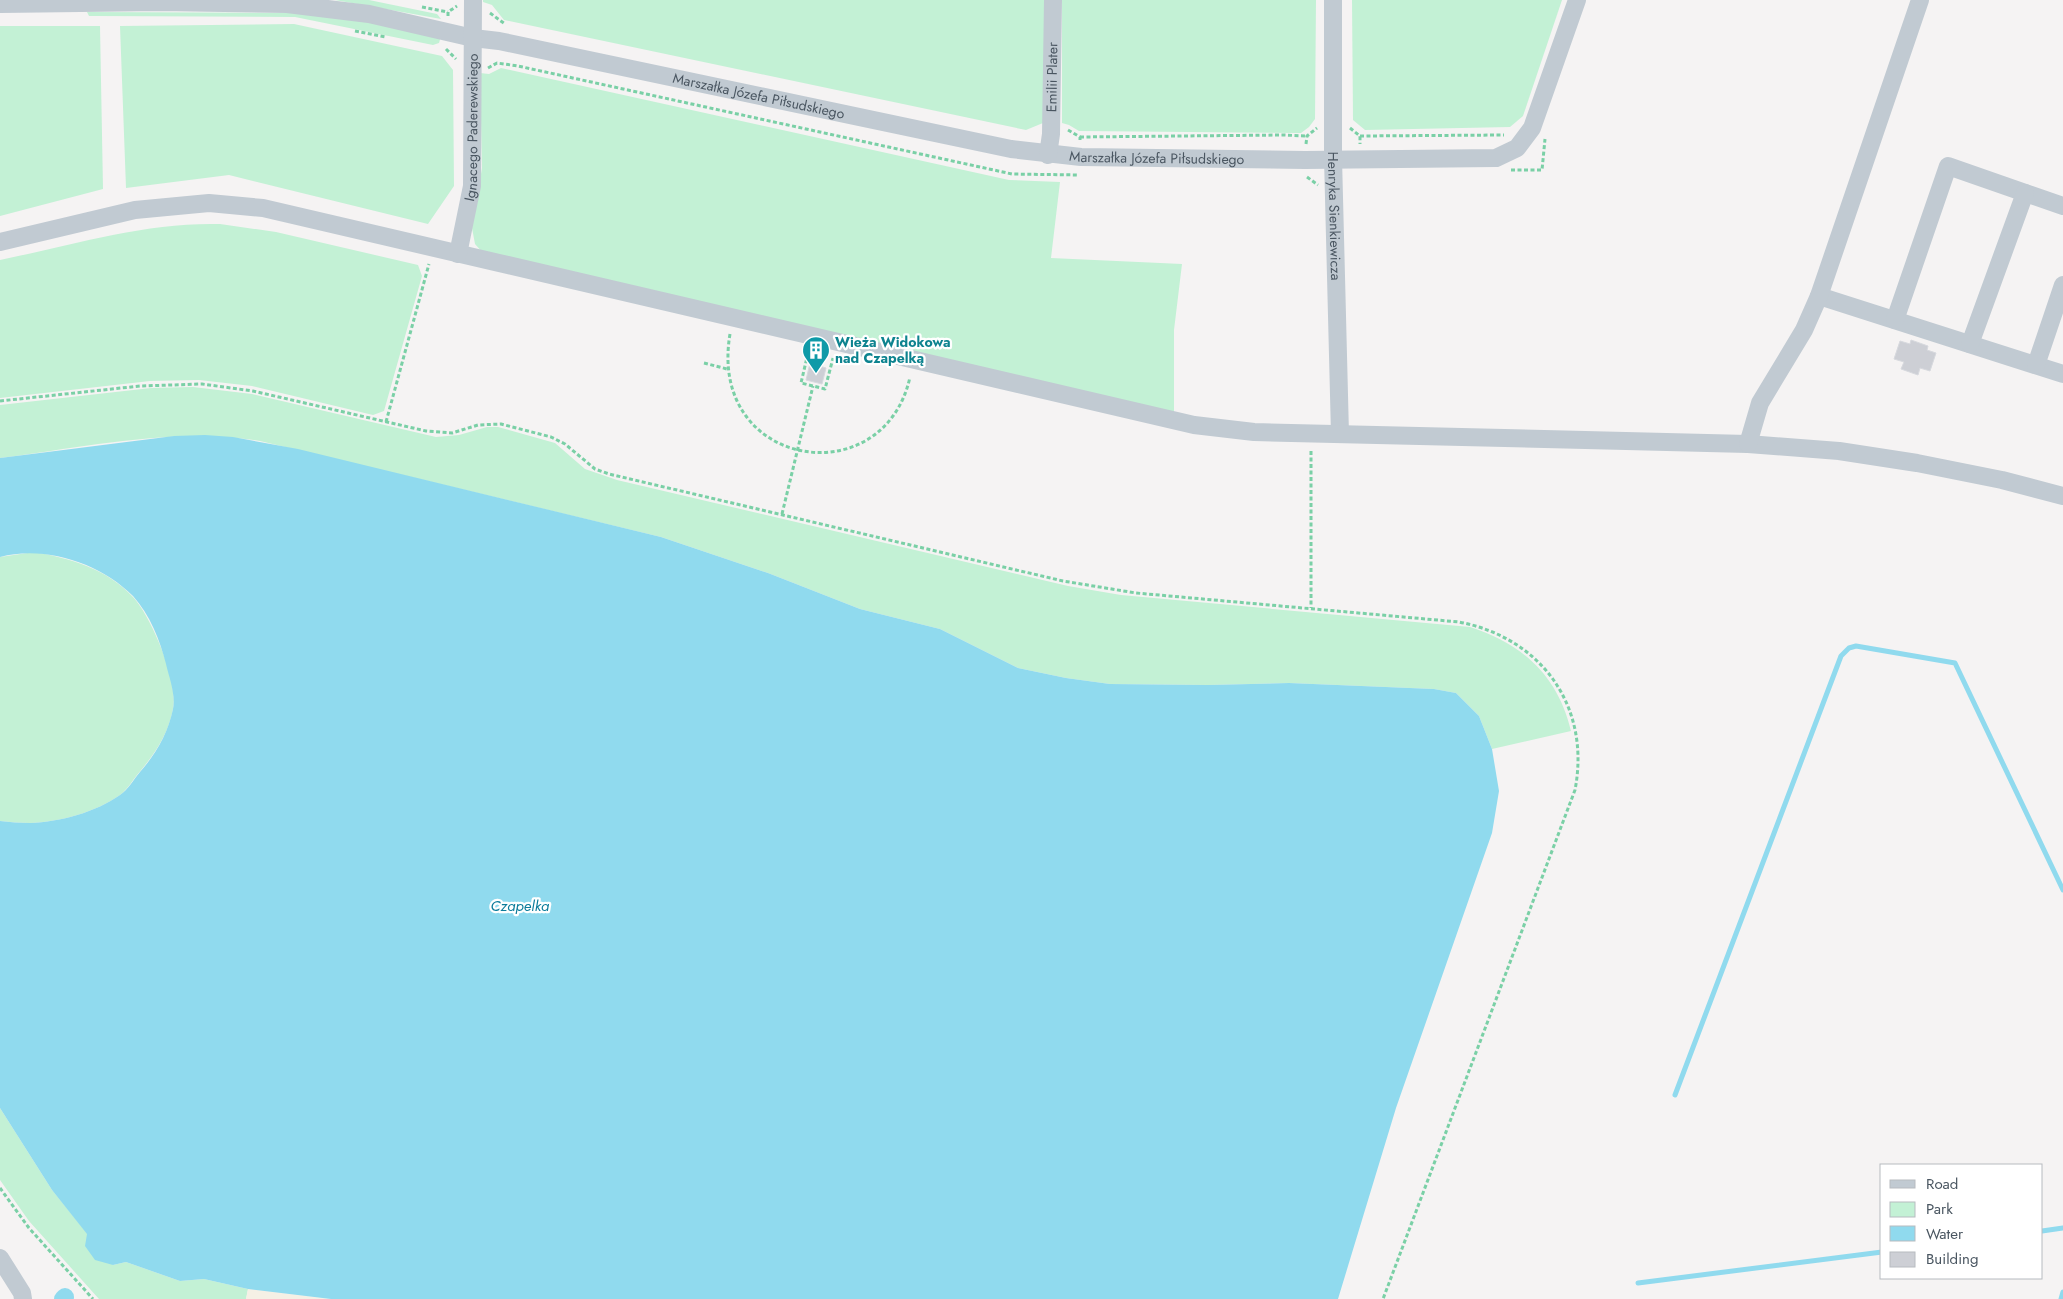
<svg xmlns="http://www.w3.org/2000/svg" width="2063" height="1299" font-family="Jost,sans-serif">
	<rect width="100%" height="100%" fill="#f5f3f3"/>
	<g fill="#c3f1d5">
		<polygon points="335,0 369,0 437,14 441,19"/>
		<polygon points="483,0 1045,0 1043,123 1026,130 504,20 492,5 483,2"/>
		<polygon points="1062,0 1316,0 1315,119 1309,127 1301,133 1079,131 1069,125 1062,123"/>
		<polygon points="1352,0 1562,0 1523,116 1510,127 1365,130 1353,120"/>
		<polygon points="87,12 292,13 334,15 441,36 439,43 433,45 295,17 94,16 89,16"/>
		<polygon points="294,24 442,56 453,70 454,186 428,224 229,175 126,188 120,26"/>
		<polygon points="0,26 100,26 103,189 0,216"/>
		<polygon points="501,68 1009,180 1060,182 1051,258 1182,264 1174,330 1174,413 482,252 475,244 472,228 482,168 480,73 489,74"/>
		<path d="M220 224 276 232 418 265 422 276 384 411 373 415 252 386 199 380 150 381 0 398V260C72 245 146 222 220 224Z"/>
		<path d="M193 387 252 394 436 437 459 435 487 427H498L555 443 585 469 617 480 1068 586 1121 595 1470 627C1523 644 1558 676 1571 731L1492 749 1479 716 1456 693 1434 689 1289 683 1208 685 1110 684 1066 678 1018 668 940 629 860 609 768 573 661 537 260 441C174 427 86 447 0 458V405L151 388Z"/>
		<path d="M34 552C70 558 107 569 133 597 151 616 179 682 173 709 168 735 154 755 137 775 132 781 127 790 120 795 96 812 60 822 30 823 20 823 10 822 0 821V557Z"/>
		<polygon points="0,1108 52,1190 113,1265 126,1262 180,1281 204,1279 248,1289 246,1299 99,1299 29,1221 0,1180"/>
	</g>
	<polygon fill="#f5f0e5" points="248,1289 331,1299 246,1299"/>
	<path fill="#90daee" d="M205 435 233 437 298 449 661 537 768 573 860 609 940 629 1018 668 1066 678 1110 684 1208 685 1289 683 1434 689 1456 693 1479 716 1492 749 1499 791 1492 833 1396 1108 1338 1299H331L248 1289 204 1279 180 1281 126 1262 113 1265 95 1260 85 1246 87 1234 52 1190 0 1108V821C10 822 20 823 30 823 60 822 96 812 120 795 128 790 134 779 140 772 156 754 168 733 173 709 176 695 169 677 166 664 160 640 150 615 133 596 100 563 45 545 0 557V458L174 436Z"/>
	<g fill="none" stroke-linecap="round" stroke-linejoin="round">
		<g stroke="#90daee" stroke-width="5">
			<polyline points="1675,1095 1841,656 1849,648 1856,646 1955,663 2063,890"/>
			<polyline points="2042,1231 2063,1228"/>
			<polyline points="1638,1283 1882,1252"/>
			<polyline points="2061,1299 2063,1292"/>
		</g>
		<polyline stroke="#90daee" stroke-width="18" points="63,1299 65,1297"/>
	</g>
	<g fill="#cdcfd5" stroke="#d7d9de">
		<polygon points="1911,340 1928,346 1927,350 1936,353 1930,371 1920,368 1918,375 1901,369 1904,362 1894,359 1900,341 1910,344"/>
		<polygon points="810,363 826,368 822,384 806,380"/>
	</g>
	<g fill="none" stroke-linecap="round" stroke-linejoin="round">
		<g stroke="#7ad0a6" stroke-width="3" stroke-dasharray="4 2.5" stroke-linecap="butt">
			<polyline points="422,7 448,12"/>
			<polyline points="490,13 505,24"/>
			<polyline points="448,16 448,12 457,6"/>
			<polyline points="355,31 386,37"/>
			<polyline points="446,49 456,59"/>
			<polyline points="488,68 497,63 518,66 1012,174 1079,175"/>
			<polyline points="1350,128 1360,136 1360,144"/>
			<polyline points="1068,130 1080,137 1080,142"/>
			<polyline points="1360,136 1504,135"/>
			<polyline points="1080,137 1283,135 1307,136"/>
			<polyline points="1306,144 1307,136 1317,128"/>
			<polyline points="1511,170 1542,170 1545,139"/>
			<polyline points="1307,177 1318,185"/>
			<path d="M730 334C707 469 884 496 910 377"/>
			<polyline points="808,353 801,383 825,389 833,358"/>
			<polyline points="704,363 727,369"/>
			<path d="M0 401 140 386 202 384 253 391 426 431 452 433 478 425 501 424 551 437 565 444 595 469 609 474 1063 581 1136 593 1459 622C1542 638 1591 707 1575 790L1383 1299"/>
			<polyline points="386,422 429,264"/>
			<polyline points="1311,451 1311,608"/>
			<polyline points="782,514 813,386"/>
			<polyline points="0,1188 29,1228 93,1299"/>
		</g>
		<g stroke="#c1cad2" stroke-width="18">
			<path id="s1" d="M1333 0V158L1340 434"/>
			<path id="s2" d="M0 4 161 2 287 4 369 14 473 38 499 41 1011 149 1081 157 1305 160 1496 158 1517 148 1532 128 1577 0"/>
			<path id="s3" d="M1048 155 1051 134 1053 0"/>
			<polyline points="0,242 135,210 209,203 263,208 1194,425 1254,432 1748,444 1839,451 1917,463 2002,480 2063,496"/>
			<path id="s4" d="M458 254 472 186 473 0"/>
			<polyline points="1819,296 2063,374"/>
			<polyline points="1895,320 1948,166 2063,206"/>
			<polyline points="1970,344 2025,193"/>
			<polyline points="2036,365 2063,285"/>
			<polyline points="1748,444 1760,403 1804,330 1819,296 1920,0"/>
			<polyline points="0,1258 22,1293 23,1299"/>
		</g>
	</g>
	<defs>
		<g id="building-pin" transform="scale(1.4375)"><path d="M0 17L-7.5 6A9.5 9.5 0 1 1 7.5 6Z" fill="#0f9aa8" stroke="#fff"/><path d="M-4-6H4V6H1V3H-1V6H-4ZM-2.5-4.3h1.7v1.8h-1.7ZM.8-4.3h1.7v1.8H.8ZM-2.5-1h1.7V.8h-1.7ZM.8-1h1.7V.8H.8Z" fill="#fff"/></g>
	</defs>
	<g fill-rule="evenodd">
		<use href="#building-pin" x="816" y="350"/>
	</g>
	<g text-anchor="middle" stroke-width="4.5" stroke-linejoin="round" paint-order="stroke">
		<g font-size="14" fill="#4a5661" stroke="#fff">
			<text dy="5" stroke="none"><textPath href="#s3" startOffset="78">Emilii Plater</textPath></text>
			<text dy="5" stroke="none"><textPath href="#s2" startOffset="768">Marszałka Józefa Piłsudskiego</textPath></text>
			<text dy="5" stroke="none"><textPath href="#s4" startOffset="128">Ignacego Paderewskiego</textPath></text>
			<text dy="5" stroke="none"><textPath href="#s2" startOffset="1172">Marszałka Józefa Piłsudskiego</textPath></text>
			<text dy="5" stroke="none"><textPath href="#s1" startOffset="216">Henryka Sienkiewicza</textPath></text>
		</g>
		<g font-size="14" font-weight="bold" fill="#0d838f" stroke="#fff" text-anchor="start">
			<text x="835" y="347">Wieża Widokowa<tspan x="835" dy="16">nad Czapelką</tspan></text>
		</g>
		<g font-size="15" font-style="italic" fill="#0c7c9b" stroke="#fff">
			<text x="520" y="911">Czapelka</text>
		</g>
	</g>
	<rect x="1880" y="1164" width="162" height="115" fill="#ffffff" stroke="#b7bbc0"/>
	<rect x="1890" y="1180" width="25" height="8" fill="#c1cad2" stroke="#b7bbc0"/>
	<text x="1926" y="1189" font-size="15" fill="#4a5661">Road</text>
	<rect x="1890" y="1202" width="25" height="15" fill="#c3f1d5" stroke="#b7bbc0"/>
	<text x="1926" y="1214" font-size="15" fill="#4a5661">Park</text>
	<rect x="1890" y="1226" width="25" height="15" fill="#90daee" stroke="#b7bbc0"/>
	<text x="1926" y="1239" font-size="15" fill="#4a5661">Water</text>
	<rect x="1890" y="1252" width="25" height="15" fill="#cdcfd5" stroke="#b7bbc0"/>
	<text x="1926" y="1264" font-size="15" fill="#4a5661">Building</text>
</svg>
